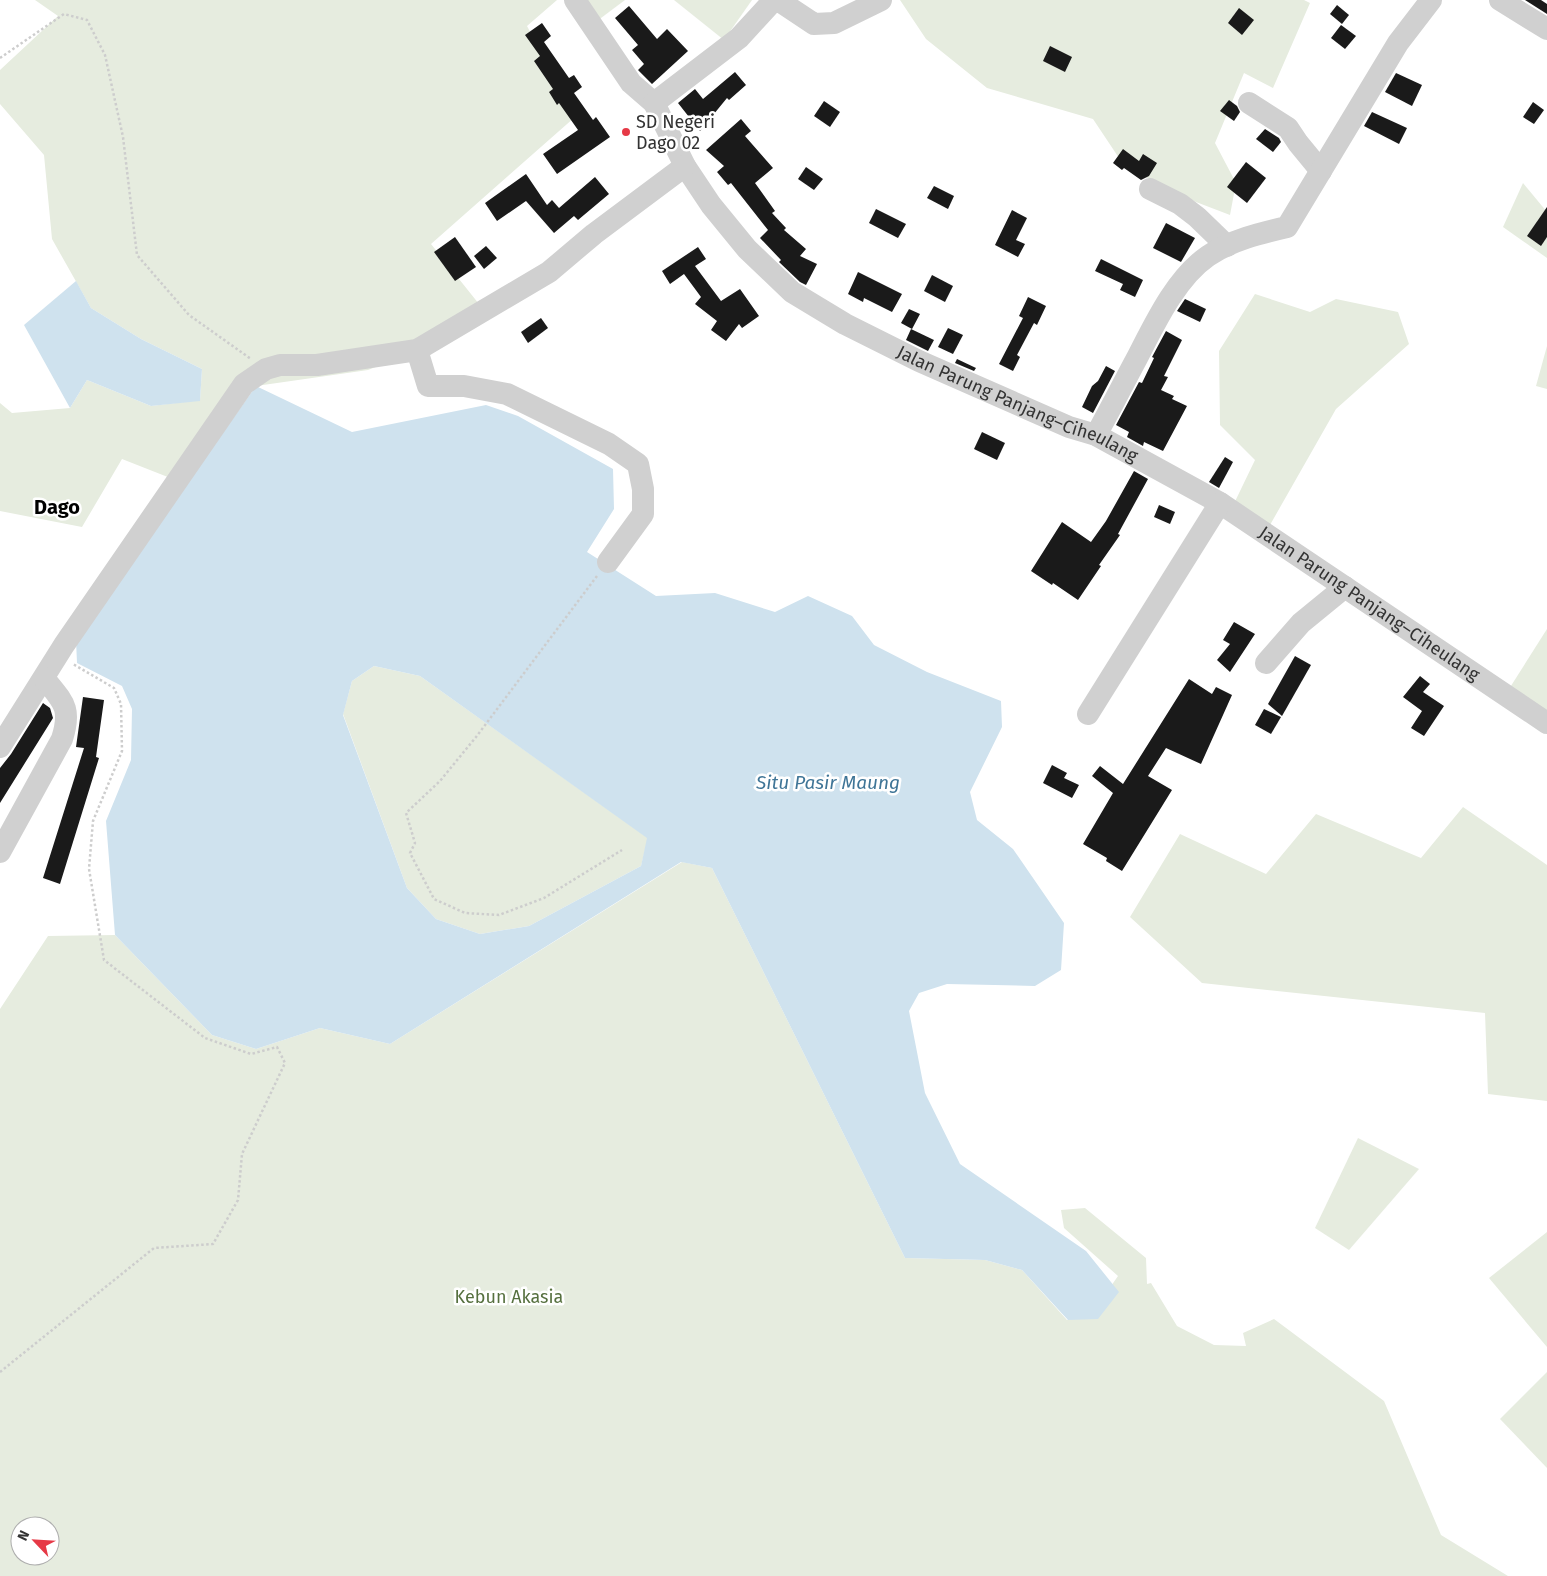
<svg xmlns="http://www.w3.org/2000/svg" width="1547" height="1576" font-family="'Fira Sans',sans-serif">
	<rect width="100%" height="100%" fill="#fff"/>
	<g fill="#e6ecdf" fill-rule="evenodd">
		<polygon points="35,0 557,0 527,26 575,117 431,244 487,314 463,332 368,370 256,386 183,483 122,459 82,527 0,511 0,403 12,413 70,408 87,380 151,406 200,400 202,369 141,339 91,308 52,239 44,155 0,104 0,70 58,16"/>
		<polygon points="573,0 625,0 593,24"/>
		<polygon points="674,0 752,0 724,40"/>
		<polygon points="900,0 1304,0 1310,3 1273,88 1244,73 1215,143 1236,183 1230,215 1196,202 1125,167 1093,119 987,88 926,39"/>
		<polygon points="1523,183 1547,212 1547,258 1503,227"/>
		<polygon points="1255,294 1310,312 1336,299 1398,312 1409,344 1336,409 1262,539 1228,516 1255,460 1220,425 1219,351"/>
		<polygon points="1547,346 1547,389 1536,386"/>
		<polygon points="1547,629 1547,718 1502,700"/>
		<polygon points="374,666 420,676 648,838 641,866 529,926 480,934 436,919 407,888 343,714 352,681"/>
		<polygon points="1463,807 1547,865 1547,1101 1488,1094 1485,1013 1202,983 1130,917 1180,834 1266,874 1316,814 1421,858"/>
		<path d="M682 862 712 868 905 1258 985 1260 1022 1270 1067 1320 1093 1312 1118 1276 1064 1228 1061 1210 1085 1208 1146 1258 1147 1284 1151 1283 1177 1326 1214 1345 1246 1346 1243 1333 1274 1319 1384 1401 1441 1535 1508 1576H0V1009L48 936 115 935 212 1035 256 1049 320 1028 390 1044ZM20 1526H50V1556H20Z"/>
		<polygon points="1358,1138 1419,1169 1349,1250 1315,1228"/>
		<polygon points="1547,1232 1547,1347 1489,1278"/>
		<polygon points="1547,1372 1547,1468 1500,1419"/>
	</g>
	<g fill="#cfe2ee" fill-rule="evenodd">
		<polygon points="76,281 91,308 141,339 202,369 200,401 151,406 87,380 70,408 24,325"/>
		<path d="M256 386 352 432 486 405 518 416 613 469 614 509 587 552 656 596 715 593 775 612 808 596 852 616 874 645 927 672 1001 701 1002 727 970 792 977 820 1013 849 1064 923 1061 970 1035 986 947 984 919 993 909 1011 925 1093 960 1164 1086 1251 1119 1292 1098 1319 1068 1320 1022 1270 985 1260 905 1258 712 868 681 862 390 1044 320 1028 256 1049 212 1035 115 935 106 821 131 760 132 709 122 686 77 663 76 640ZM374 666 420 676 647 838 641 866 529 926 480 934 436 919 407 888 343 715 352 681Z"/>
	</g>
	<g fill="#1a1a1a">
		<polygon points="1525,0 1541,0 1547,4 1547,14"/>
		<polygon points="1337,5 1349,15 1342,24 1330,14"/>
		<polygon points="629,6 657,39 667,29 688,51 652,84 638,70 644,64 632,50 638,45 615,18"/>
		<polygon points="1239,8 1254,20 1242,35 1228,23"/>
		<polygon points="542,23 551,36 544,42 569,78 574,75 582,87 574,93 593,120 596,117 610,137 557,174 543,154 578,130 559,103 557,105 549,92 553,89 534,61 540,56 525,35"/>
		<polygon points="1341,25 1356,36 1345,49 1331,38"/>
		<polygon points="1050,46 1072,57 1065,72 1043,61"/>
		<polygon points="735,72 746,85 729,100 727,98 700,131 678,103 695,89 703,99"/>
		<polygon points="1396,73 1422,85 1412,106 1385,92"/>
		<polygon points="1229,100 1237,106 1240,112 1234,121 1220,111"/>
		<polygon points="824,101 840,112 830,127 814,116"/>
		<polygon points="1533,102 1544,110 1534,124 1523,117"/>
		<polygon points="1372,112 1407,128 1399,144 1364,126"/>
		<polygon points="741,119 751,131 745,136 773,168 755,183 775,211 772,213 786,228 784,230 806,249 800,256 817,264 806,285 800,282 779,262 781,260 760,238 768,230 731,183 728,185 717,172 724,166 706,150"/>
		<polygon points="1265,129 1279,138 1281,142 1273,152 1256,139"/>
		<polygon points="1123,149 1139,161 1143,154 1157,163 1149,176 1141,180 1124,168 1122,170 1113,163"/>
		<polygon points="1246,162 1266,178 1247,203 1227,187"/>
		<polygon points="806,167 823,179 814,190 798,179"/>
		<polygon points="526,174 547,205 552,200 559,208 595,177 609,194 578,220 574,216 554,233 526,201 497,221 485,203"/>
		<polygon points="934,186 954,196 948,209 927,198"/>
		<polygon points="1547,207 1547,237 1541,246 1527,236"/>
		<polygon points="876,209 906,224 898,238 869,223"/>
		<polygon points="1012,210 1027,218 1016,240 1025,244 1018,257 995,245"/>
		<polygon points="1166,223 1195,238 1181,262 1153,248"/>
		<polygon points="455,237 476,267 455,281 434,252"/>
		<polygon points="486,246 497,258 484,269 474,256"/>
		<polygon points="698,247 706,259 695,266 721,301 740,289 759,316 742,328 739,324 726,341 711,330 717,321 695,304 701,297 684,274 670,284 662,271"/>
		<polygon points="1101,259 1143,280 1135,297 1120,290 1123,284 1095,271"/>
		<polygon points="858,272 902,294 892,312 864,298 863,302 848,294"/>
		<polygon points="932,275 953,286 945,302 924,291"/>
		<polygon points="1028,297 1046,306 1037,325 1034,323 1017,355 1020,357 1013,371 999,364 1023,318 1019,316"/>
		<polygon points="1185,299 1206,309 1200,322 1177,311"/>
		<polygon points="909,309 920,314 912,329 901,323"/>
		<polygon points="541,318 548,328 528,343 521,332"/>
		<polygon points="948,328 963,335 953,354 938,347"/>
		<polygon points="911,329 934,340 928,351 906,340"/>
		<polygon points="1166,331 1182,340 1164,376 1168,377 1161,390 1174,396 1172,399 1187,406 1163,451 1144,442 1143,446 1127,437 1129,432 1116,425 1139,382 1142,383 1154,358 1152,357"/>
		<polygon points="957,359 976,368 974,371 955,363"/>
		<polygon points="1106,366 1115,371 1093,413 1082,407 1092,386 1098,381"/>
		<polygon points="982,432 1005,443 997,460 974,449"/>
		<polygon points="1225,457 1233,462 1219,488 1209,482"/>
		<polygon points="1134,471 1148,479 1118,534 1120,535 1099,565 1101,566 1078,600 1053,583 1052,585 1031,571 1062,522 1091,542 1106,521"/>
		<polygon points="1159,505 1175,512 1170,524 1154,517"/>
		<polygon points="1234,622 1255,634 1230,672 1217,660 1230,644 1223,640"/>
		<polygon points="1295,656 1311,665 1282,716 1268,704"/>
		<polygon points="1420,676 1430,684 1423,692 1444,706 1424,736 1411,728 1422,711 1403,697"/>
		<polygon points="1189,679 1212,694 1216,687 1232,695 1201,764 1166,748 1148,776 1172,790 1122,871 1106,861 1107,858 1083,844 1113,793 1092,776 1100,766 1123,784"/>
		<polygon points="83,697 104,700 96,757 99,758 60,884 43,878 84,748 76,747"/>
		<polygon points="43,703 50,708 53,718 0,803 0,768 11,754"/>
		<polygon points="1264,709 1281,717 1271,734 1255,725"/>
		<polygon points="1052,765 1067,773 1064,778 1079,785 1072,798 1043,783"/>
	</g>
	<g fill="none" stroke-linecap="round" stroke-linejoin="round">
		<g stroke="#cdcdcd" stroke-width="2.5" stroke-dasharray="2.5 2.5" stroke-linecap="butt">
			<polyline points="0,58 64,14 87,20 105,55 123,137 137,255 189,315 251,359"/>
			<polyline points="597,576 476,737 440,781 406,813 415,843 410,853 434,899 465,913 499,915 544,898 622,850"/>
			<polyline points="0,1372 154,1248 213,1244 238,1200 242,1154 285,1063 277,1047 251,1054 205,1038 104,960 89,869 93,821 122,751 121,704 114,688 73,664"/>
		</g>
		<g stroke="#d0d0d0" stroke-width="22">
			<path id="s1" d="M575 0 631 83 654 103 685 166 711 205 747 249 792 292 845 324 919 361 1069 427 1096 435 1220 503 1547 723"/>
			<polyline points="1500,0 1547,29"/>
			<polyline points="654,103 739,38 772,2 781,2 814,24 834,23 881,0"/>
			<polyline points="1249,103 1288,128 1298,143 1321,171"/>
			<polyline points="1150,189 1180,204 1197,217 1227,246"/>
			<polyline points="417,350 428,386 464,386 507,394 609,444 638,464 643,489 643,514 608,562"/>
			<path d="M1096 435C1110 410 1123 384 1137 358 1155 323 1176 278 1208 256 1231 240 1261 233 1287 227L1398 43 1431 0"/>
			<polyline points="1266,663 1301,623 1345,587"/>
			<polyline points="1088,714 1220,503"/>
			<polyline points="0,747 64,645 244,384 266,369 280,365 317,365 417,350 549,272 594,234 685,166"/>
			<path d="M0 852 62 739C72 707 63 702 44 678"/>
		</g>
	</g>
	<circle fill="#e63946" stroke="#fff" stroke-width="2" cx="626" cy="132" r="5"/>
	<g text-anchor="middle" stroke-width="5" stroke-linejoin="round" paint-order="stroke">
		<g font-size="18" fill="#333" stroke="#fff" text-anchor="start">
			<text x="636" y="128">SD Negeri<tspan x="636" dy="21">Dago 02</tspan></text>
		</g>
		<g font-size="18" fill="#333" stroke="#fff">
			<text dy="6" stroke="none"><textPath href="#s1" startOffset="619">Jalan Parung Panjang–Ciheulang</textPath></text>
			<text dy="6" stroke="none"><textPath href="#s1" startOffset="1025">Jalan Parung Panjang–Ciheulang</textPath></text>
		</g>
		<g font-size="18" fill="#56703f" stroke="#fff">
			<text x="509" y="1303">Kebun Akasia</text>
		</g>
		<g font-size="19" font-style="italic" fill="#3f7597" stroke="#fff">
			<text x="828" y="789">Situ Pasir Maung</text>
		</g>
		<g font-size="20" font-weight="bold" fill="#000" stroke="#fff">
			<text x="57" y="514">Dago</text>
		</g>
	</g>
	<g transform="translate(35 1541) rotate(295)"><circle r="24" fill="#ffffff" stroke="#adadad"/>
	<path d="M0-4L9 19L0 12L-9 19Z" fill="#e63946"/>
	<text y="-8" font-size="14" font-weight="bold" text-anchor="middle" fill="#333333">N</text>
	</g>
</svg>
